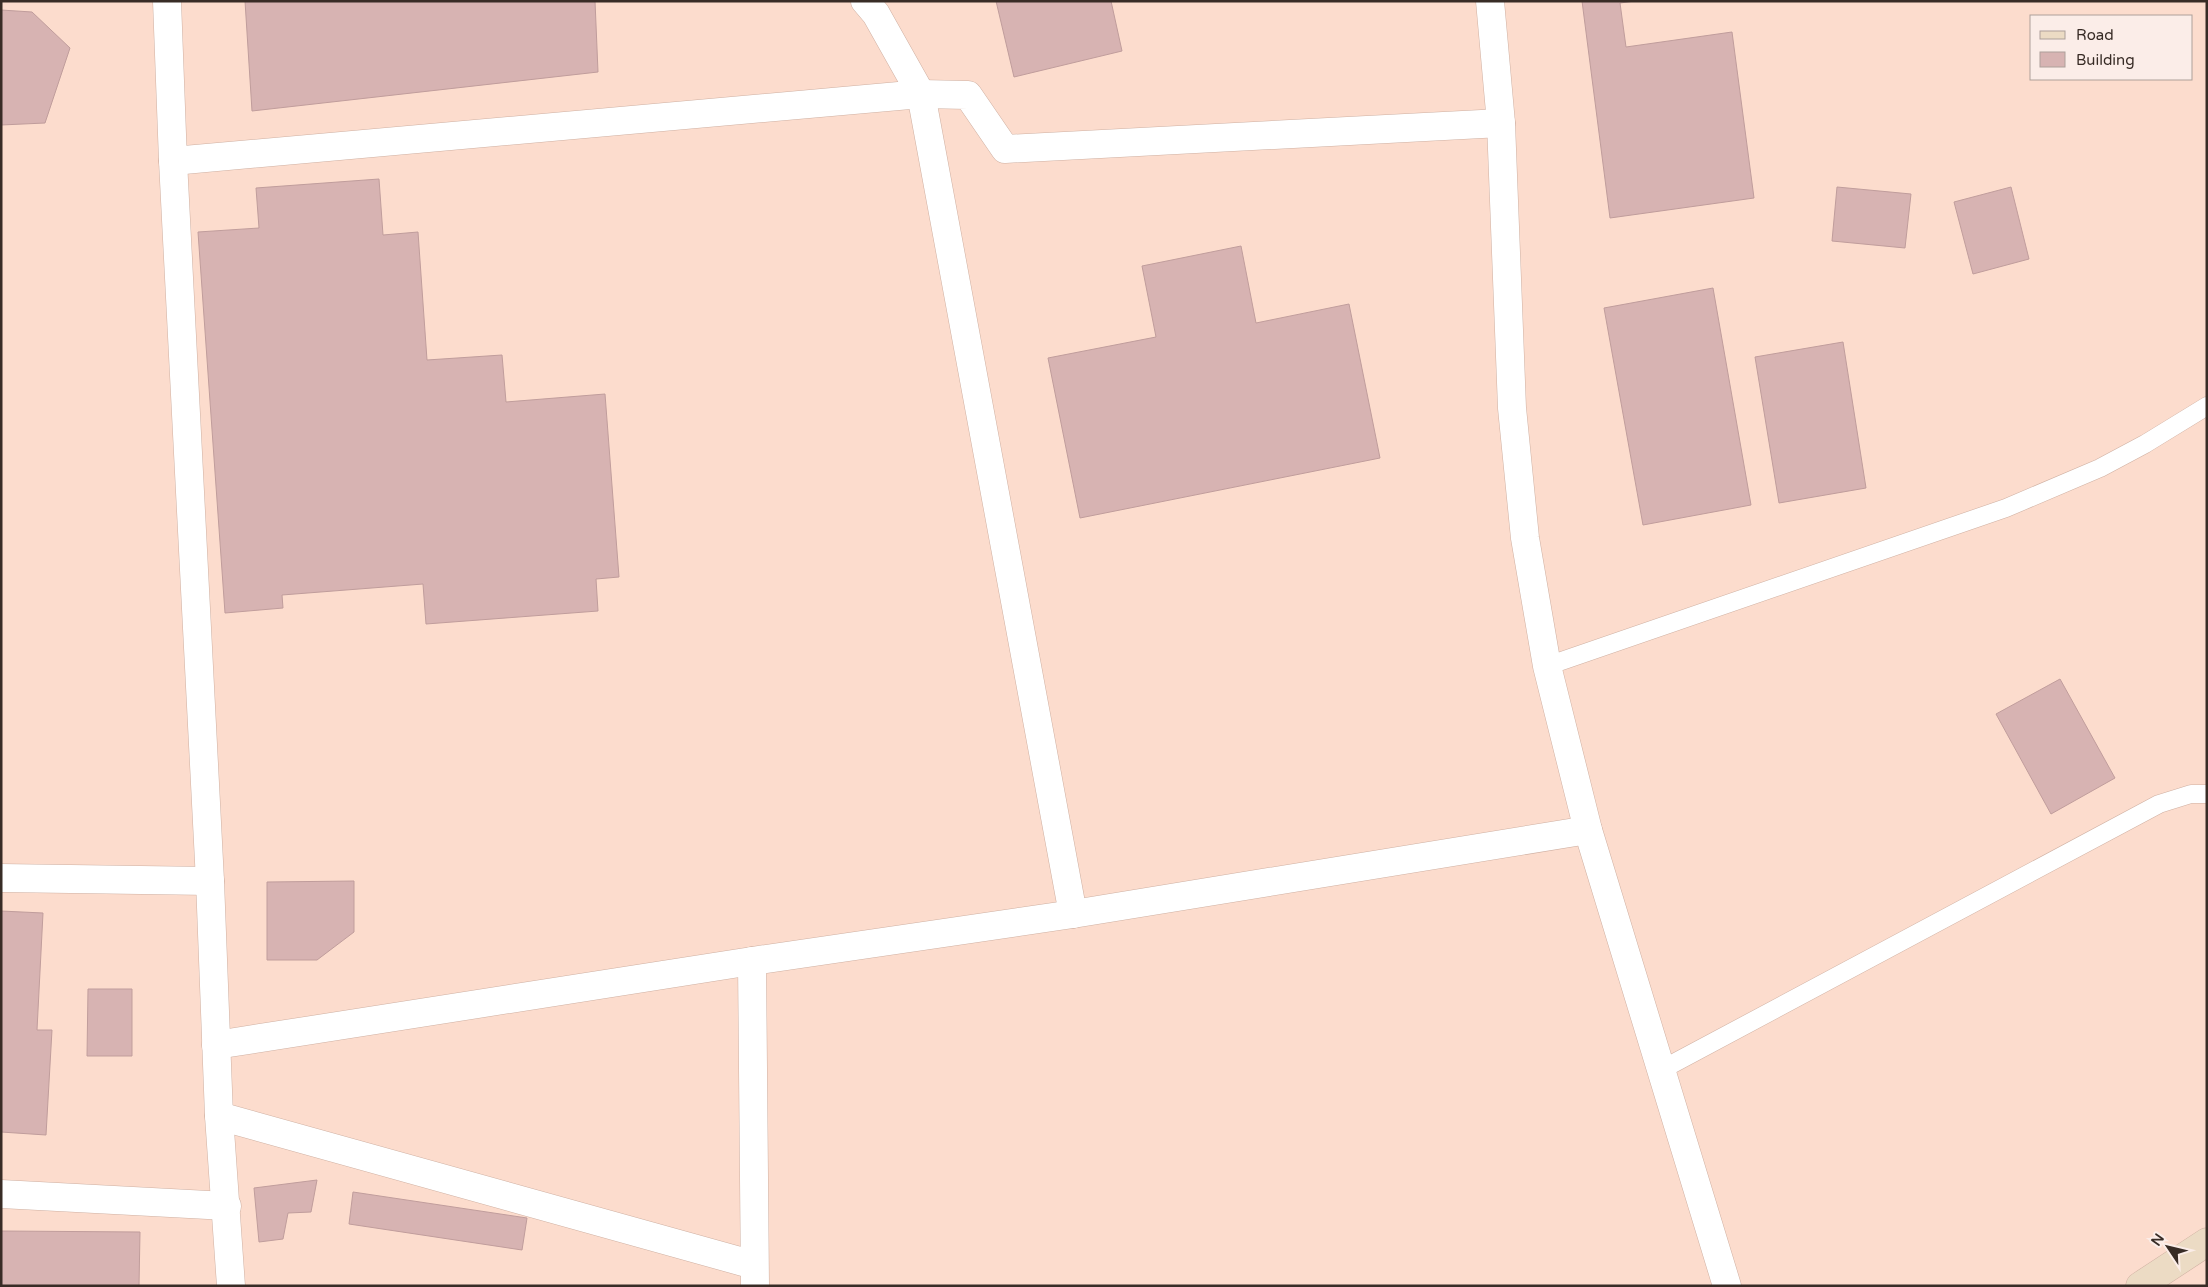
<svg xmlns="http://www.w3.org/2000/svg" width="2208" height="1287" font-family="'Varela Round',sans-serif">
	<rect width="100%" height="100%" fill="#fcdccd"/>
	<g fill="#d7b3b2" stroke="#c09d9c">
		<polygon points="245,1 595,1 598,72 252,111"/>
		<polygon points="996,1 1111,1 1122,51 1014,77"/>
		<polygon points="1582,1 1635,1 1620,3 1626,47 1732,32 1754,198 1610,218"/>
		<polygon points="1,10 32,12 70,48 45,123 1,125"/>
		<polygon points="379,179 383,235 418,232 427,360 502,355 506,402 605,394 619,577 596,579 598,611 426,624 423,584 282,595 283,608 225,613 198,232 259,228 256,188"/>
		<polygon points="1837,187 1911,194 1905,248 1832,241"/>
		<polygon points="2011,187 2029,259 1973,274 1954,202"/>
		<polygon points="1241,246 1256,323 1349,304 1380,458 1080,518 1048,358 1156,337 1142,266"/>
		<polygon points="1713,288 1751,505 1643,525 1604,308"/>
		<polygon points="1843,342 1866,488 1779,503 1755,357"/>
		<polygon points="2060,679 2115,778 2051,814 1996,714"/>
		<polygon points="354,881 354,932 317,960 267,960 267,882"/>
		<polygon points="1,911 43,913 37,1030 52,1030 46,1135 1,1132"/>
		<polygon points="88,989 132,989 132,1056 87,1056"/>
		<polygon points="317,1180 311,1212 288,1213 283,1239 259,1242 254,1188"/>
		<polygon points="353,1192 527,1218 522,1250 349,1224"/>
		<polygon points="1,1231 140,1232 139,1286 1,1286"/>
	</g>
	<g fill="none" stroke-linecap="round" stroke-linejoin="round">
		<g stroke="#cfb0a2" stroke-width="19">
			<g id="lane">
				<polyline points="1547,666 2006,508 2100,468 2145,444 2207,406"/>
				<polyline points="1661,1070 2159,804 2191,794 2207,794"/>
			</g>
		</g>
		<g stroke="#cfb0a2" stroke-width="29">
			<g id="street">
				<polyline points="167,1 173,161 210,881 219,1116 231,1286"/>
				<polyline points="865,1 876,14 921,94 1073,914"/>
				<polyline points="1490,1 1501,123 1512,408 1525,538 1547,666 1588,830 1727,1286"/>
				<polyline points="173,161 921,94 968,95 1005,149 1501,123"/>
				<polyline points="1,878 210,881"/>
				<polyline points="216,1045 752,961"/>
				<polyline points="219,1116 754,1265"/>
				<polyline points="1,1194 227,1206"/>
				<polyline points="755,1286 752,961 1073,914 1588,830"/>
			</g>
		</g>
		<g stroke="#cfb0a2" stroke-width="29">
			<polyline id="secondary" points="2140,1286 2207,1242"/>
		</g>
		<use href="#lane" stroke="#fff" stroke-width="18"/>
		<use href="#street" stroke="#fff" stroke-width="28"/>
		<use href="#secondary" stroke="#ecdbc4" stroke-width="28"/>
	</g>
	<rect width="2208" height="1287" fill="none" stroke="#382c26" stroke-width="5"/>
	<rect x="2030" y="15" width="162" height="65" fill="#fbede8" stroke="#ada09a"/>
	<rect x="2040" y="31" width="25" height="8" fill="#ecdbc4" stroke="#ada09a"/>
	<text x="2076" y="40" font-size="15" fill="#382c26">Road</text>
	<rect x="2040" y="52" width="25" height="15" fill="#d7b3b2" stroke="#ada09a"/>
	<text x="2076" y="65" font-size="15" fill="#382c26">Building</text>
	<g transform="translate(2168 1247) rotate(305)" stroke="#fbede8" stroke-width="4" paint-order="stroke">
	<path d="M0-4L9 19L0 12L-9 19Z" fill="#382c26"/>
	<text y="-8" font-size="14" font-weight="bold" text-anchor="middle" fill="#382c26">N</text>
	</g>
</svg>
